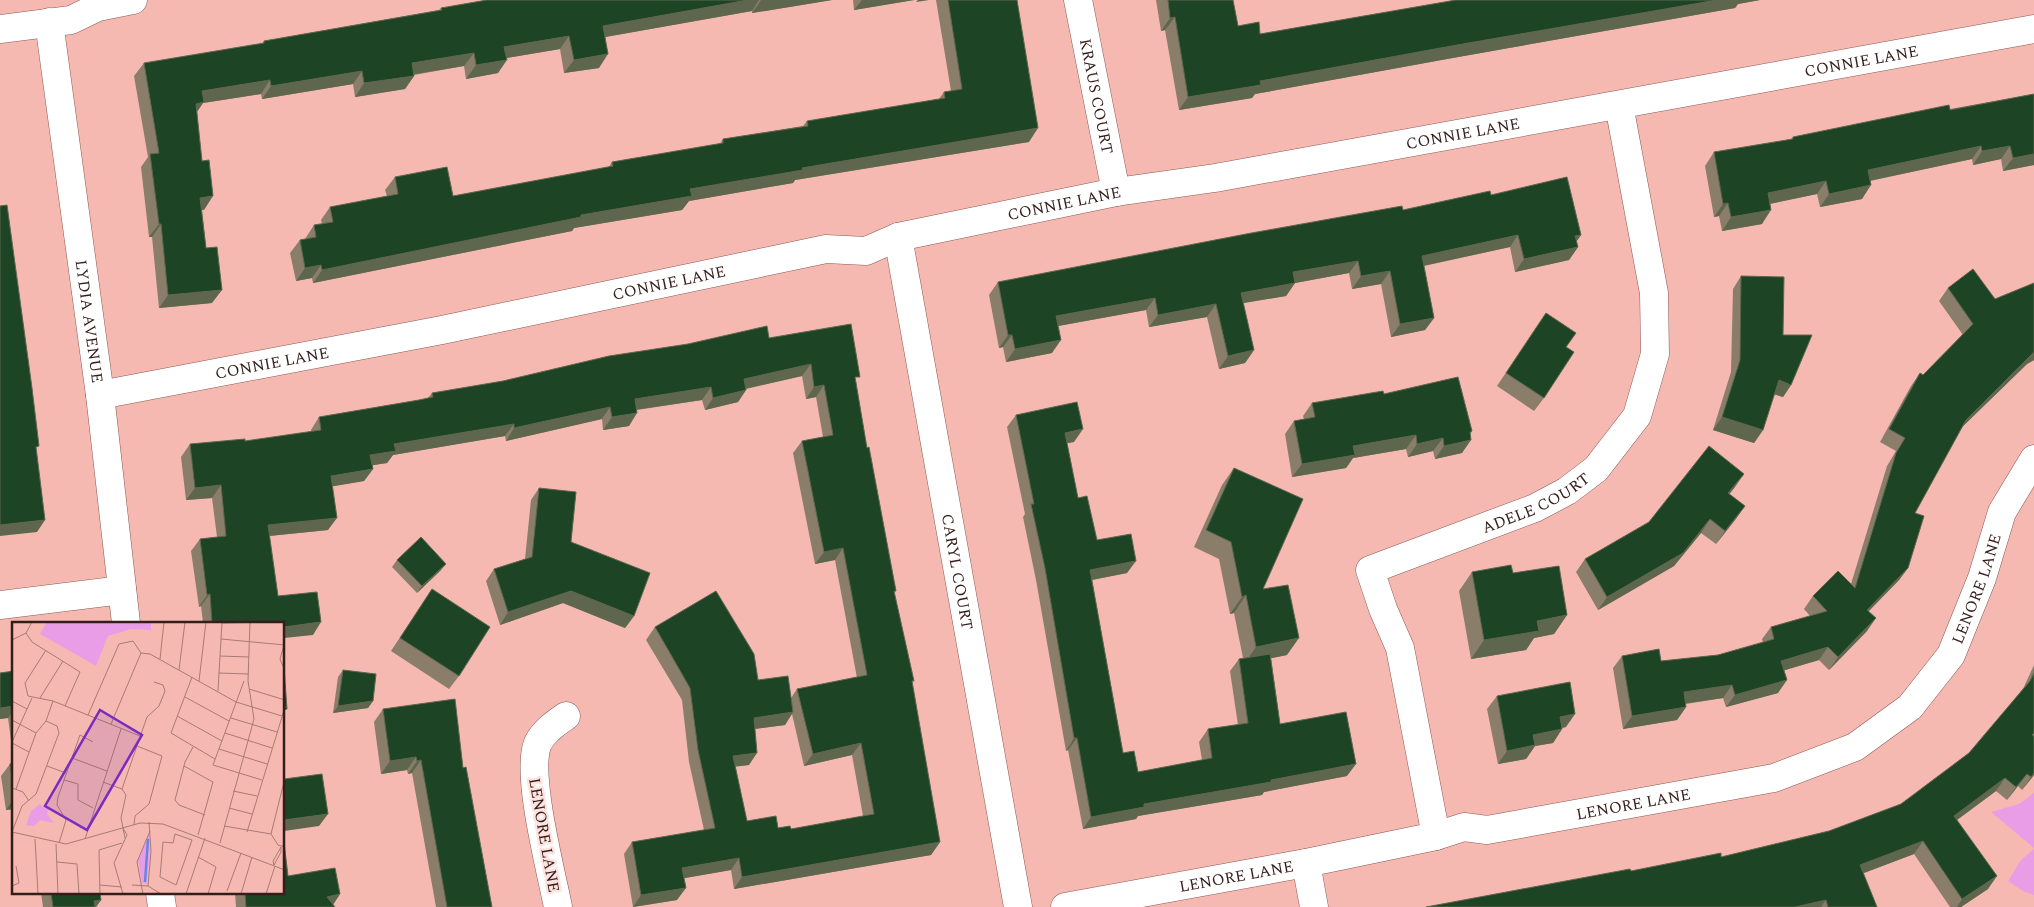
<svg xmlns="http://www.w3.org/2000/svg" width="2034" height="907" font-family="Spectral,serif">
	<rect width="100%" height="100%" fill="#f6b9b1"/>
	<g fill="#ea9de7">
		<polygon points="2034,793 2034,848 1991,812 2019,804"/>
		<polygon points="2034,849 2034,895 2023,891 2008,881 2021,860"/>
	</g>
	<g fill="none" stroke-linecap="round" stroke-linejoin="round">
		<g stroke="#8c5851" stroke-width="29">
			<g id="minor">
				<path id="s1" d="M1078 0 1116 192"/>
				<path id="s2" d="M49 22 100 395 126 623"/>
				<polyline points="0,29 71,20 98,7 133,0"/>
				<path id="s3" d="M898 237 1018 907"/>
				<path id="s4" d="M100 395 442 330 826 249 866 251 898 237 1116 192 1215 178 2034 29"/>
				<polyline points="0,605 122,590"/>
				<path id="s5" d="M1436 836 1400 648 1383 609 1370 570 1535 508 1567 491 1596 469 1637 416 1655 354 1654 293 1619 105"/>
				<polyline points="1306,863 1314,907"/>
				<polyline points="160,893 162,907"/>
				<path d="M558 907C551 871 525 772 538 743 544 731 556 723 566 716"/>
				<path id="s6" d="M1065 907 1306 863 1436 836 1464 827 1487 830 1774 778 1855 747 1910 707 1951 655 1982 578 2002 512 2034 459"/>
			</g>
		</g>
		<use href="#minor" stroke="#fff" stroke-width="28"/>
	</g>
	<g fill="#8a7e6a" fill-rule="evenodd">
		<polygon points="487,0 832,0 752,13 752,11 605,37 599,68 564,73 560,49 506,58 498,73 466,79 464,66 414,75 414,76 405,89 355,97 353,84 262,99 261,94 203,103 197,112 204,210 202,210 212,303 159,308 152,237 149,237 141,167 148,157 134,76 144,63 262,44 264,41 439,10 441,8"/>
		<polygon points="853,0 914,0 854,10"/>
		<polygon points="936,0 1017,0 1029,142 795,180 793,183 689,201 682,210 574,228 572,231 313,283 312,278 296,281 290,253 300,240 305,239 314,225 322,224 321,220 330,207 387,196 385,190 395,177 453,196 609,167 612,162 720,144 723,139 803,126 807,121 939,99 944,92 951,91"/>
		<polygon points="1156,0 1233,0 1238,26 1260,34 1456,0 1760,0 1738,4 1735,8 1447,59 1255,94 1252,98 1179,110 1165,30 1161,31"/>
		<polygon points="2034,94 2034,165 2003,171 2001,159 1973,165 1972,159 1870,181 1862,199 1820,207 1817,194 1770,204 1762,224 1722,231 1719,216 1714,217 1705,166 1714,152 1791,139 1793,137"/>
		<polygon points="1491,195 1581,235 1576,241 1578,247 1569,260 1515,272 1510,247 1424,266 1434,318 1425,330 1391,337 1381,284 1352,289 1349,273 1295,283 1286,296 1243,303 1254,350 1245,363 1219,369 1207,317 1149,327 1146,310 1058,326 1052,353 1006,362 1003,347 999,348 989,295 998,282"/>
		<polygon points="1741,276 1783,335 1791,385 1783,397 1774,394 1763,430 1754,443 1713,430 1731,372 1733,289"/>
		<polygon points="2034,283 2034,360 2027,364 1961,428 1915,513 1908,568 1899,580 1869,611 1867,631 1829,670 1819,660 1784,670 1778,693 1726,707 1723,698 1686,704 1686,707 1677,720 1623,729 1613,668 1622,656 1661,661 1718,655 1763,643 1762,639 1771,627 1810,616 1804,609 1813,596 1851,584 1887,466 1896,451 1880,442 1911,386 1920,373 1923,375 1963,335 1939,301 1948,288 1995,299"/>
		<polygon points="1546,313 1566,347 1544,398 1534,411 1497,386"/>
		<path d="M769 338 856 382 867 448 896 591 894 593 912 684 940 842 931 855 734 889 731 870 684 878 677 900 633 907 624 854 632 842 704 830 689 762 682 700 646 640 655 627 758 680 791 698 797 689 857 678 835 560 815 564 793 453 802 441 823 437 816 397 806 399 802 376 746 389V390L738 402 705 410 702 400 637 410 629 426 603 430 602 419 506 441 505 436 393 455 387 463 372 465 373 469 364 481 333 486 328 530 269 536 278 596 313 635 284 623H203L201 606 199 607 191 551 200 539 217 537 212 498 186 500 181 457 190 444 245 441 311 432V430L319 417 419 400 428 398 432 393ZM792 714 804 766 852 755 863 816 791 829 778 828 747 821 735 766 749 765 755 729 785 725Z"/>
		<polygon points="1384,394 1472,431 1470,434 1462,453 1435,459 1433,451 1408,457 1406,449 1353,458 1346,468 1292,477 1285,434 1294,421 1304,419 1303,416 1312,403"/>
		<polygon points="1016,415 1074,442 1067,443 1078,498 1097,540 1127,573 1092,580 1123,753 1138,772 1202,760 1199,742 1208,729 1238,725 1230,671 1239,659 1243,658 1234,613 1230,614 1219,559 1194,547 1222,485 1234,468 1263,589 1287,655 1271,658 1280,724 1347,776 1264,792 1262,795 1138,816 1136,819 1083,829 1068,750 1066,751 1036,580 1023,517 1025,514 1007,427"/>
		<polygon points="1735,487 1729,494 1745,506 1735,520 1716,544 1701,533 1674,566 1598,610 1576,572 1585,559"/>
		<polygon points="539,488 571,542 634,616 625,628 563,603 500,625 486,581 494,569 525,559 531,500"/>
		<polygon points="397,560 441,570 417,593 392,567"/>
		<polygon points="1472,572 1513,573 1567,615 1554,634 1534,638 1526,650 1471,659 1459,591"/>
		<polygon points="432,589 459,676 449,689 391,651"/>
		<polygon points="2034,665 2034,775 2022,790 2018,786 2007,800 1996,791 1957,820 1988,889 1961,907 1950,907 1914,854 1863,873 1877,907 1426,907 1631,871 1721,857 1829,831 1901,804 1969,753 2023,689"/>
		<polygon points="343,670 373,701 368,708 333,713 338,677"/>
		<polygon points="14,671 14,762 8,718 0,719 0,673"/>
		<polygon points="1497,696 1566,727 1562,728 1562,729 1553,743 1535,746 1526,759 1498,764 1487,709"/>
		<polygon points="383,709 463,768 492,907 436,907 412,773 408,774 407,770 381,774 374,722"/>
		<polygon points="14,763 14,809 6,810 1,776 10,764"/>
		<polygon points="288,876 340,894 333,905 335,907 236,907 235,893 284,893"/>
		<polygon points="41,893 100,893 101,900 96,907 43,907"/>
	</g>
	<g fill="#5e674e">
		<polygon points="748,0 759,0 752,11 594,39 603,26"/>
		<polygon points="761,0 832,0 752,13"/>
		<polygon points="862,0 914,0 854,10"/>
		<polygon points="918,0 929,0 916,2"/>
		<polygon points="1717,0 1760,0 1738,4 1735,8 1447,59 1255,94 1252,98 1179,110 1188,97 1260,81 1457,45"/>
		<polygon points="1175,17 1165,30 1161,31 1170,18"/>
		<polygon points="569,36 560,49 495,60 504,47"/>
		<polygon points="474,53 464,66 403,76 412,63"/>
		<polygon points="608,54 599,68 564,73 574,60"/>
		<polygon points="507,60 498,73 466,79 476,65"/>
		<polygon points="362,71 353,84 262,99 271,86"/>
		<polygon points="414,76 405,89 355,97 364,83"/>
		<polygon points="270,80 261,94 203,103 194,116 186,117 202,91"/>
		<polygon points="1038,128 1029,142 795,180 793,183 689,201 682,210 574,228 572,231 313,283 322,270 581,215 690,189 802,168"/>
		<polygon points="1981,146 1972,159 1859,183 1868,170"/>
		<polygon points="2010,146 2001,159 1973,165 1982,151"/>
		<polygon points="2034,154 2034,165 2003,171 2013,158"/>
		<polygon points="1826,181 1817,194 1759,206 1768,193"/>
		<polygon points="1871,185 1862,199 1820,207 1829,194"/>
		<polygon points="213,196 204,210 191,211 200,198"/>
		<polygon points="1728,203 1719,216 1714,217 1723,204"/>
		<polygon points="1771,210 1762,224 1722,231 1731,217"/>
		<polygon points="159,224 161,224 152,237 149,237"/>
		<polygon points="1518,235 1510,247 1413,268 1422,256"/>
		<polygon points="1581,235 1572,248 1575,236"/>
		<polygon points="1578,247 1569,260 1515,272 1524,259"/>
		<polygon points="1358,261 1349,273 1295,283 1286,296 1232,305 1241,293 1293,272"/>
		<polygon points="321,265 312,278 296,281 305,268"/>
		<polygon points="1390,271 1381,284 1352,289 1361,276"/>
		<polygon points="222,290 212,303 159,308 168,295"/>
		<polygon points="1155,298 1146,310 1047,328 1056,316"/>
		<polygon points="1216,304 1207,317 1149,327 1158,315"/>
		<polygon points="1434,318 1425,330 1391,337 1400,324"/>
		<polygon points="1008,335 1012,335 1003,347 999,348"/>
		<polygon points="1061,340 1052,353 1006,362 1015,349"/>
		<polygon points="1254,350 1245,363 1219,369 1228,356"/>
		<polygon points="2034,352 2034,360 2027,364 1957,432 1966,420"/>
		<polygon points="811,364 802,376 735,391 744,379"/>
		<polygon points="1779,380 1791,385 1783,397 1770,393"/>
		<polygon points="824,385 816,397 806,399 814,387"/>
		<polygon points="711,387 702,400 627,411 635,399"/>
		<polygon points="746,390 738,402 705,410 713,398"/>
		<polygon points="610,407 602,419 506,441 514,428"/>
		<polygon points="637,413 629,426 603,430 612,417"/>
		<polygon points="1722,417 1763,430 1754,443 1713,430"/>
		<polygon points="514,424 505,436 393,455 387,463 362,467 370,455 394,444"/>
		<polygon points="1083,429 1074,442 1056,445 1065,433"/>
		<polygon points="1472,431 1464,442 1471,440 1462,453 1435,459 1444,446 1470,432"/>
		<polygon points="1416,435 1406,449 1353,458 1346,468 1292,477 1302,464 1353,446"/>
		<polygon points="1443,438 1433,451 1408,457 1417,444"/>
		<polygon points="373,469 364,481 323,488 331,476"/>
		<polygon points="1744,474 1735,487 1719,507 1728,493"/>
		<polygon points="221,485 212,498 186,500 195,488"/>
		<polygon points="1745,506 1735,520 1716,544 1725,531"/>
		<polygon points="337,518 328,530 259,537 268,525"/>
		<polygon points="1710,519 1701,533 1674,566 1598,610 1607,597"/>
		<polygon points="45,520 37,532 0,536 0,525"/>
		<polygon points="843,548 835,560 815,564 824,552"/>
		<polygon points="1136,561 1127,573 1081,582 1090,570"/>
		<polygon points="446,564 441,570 417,593 422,586"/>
		<polygon points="1908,568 1899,580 1858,622 1867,610"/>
		<polygon points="571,591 634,616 625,628 563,603 500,625 508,612"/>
		<polygon points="210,594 201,606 199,607 207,595"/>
		<polygon points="1246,595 1234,613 1230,614 1242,597"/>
		<polygon points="1567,615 1554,634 1534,638 1526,650 1471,659 1484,640 1537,621"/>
		<polygon points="1876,618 1867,631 1829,670 1838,657"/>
		<polygon points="321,622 313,635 284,638 284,627"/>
		<polygon points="1299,638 1287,655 1244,664 1256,647"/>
		<polygon points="1828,647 1819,660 1772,674 1781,661"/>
		<polygon points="1787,680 1778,693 1726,707 1735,695"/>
		<polygon points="1732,685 1723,698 1675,705 1684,692"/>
		<polygon points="373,701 368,708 333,713 338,706"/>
		<polygon points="14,706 14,710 8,718 0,719 0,708"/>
		<polygon points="1686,707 1677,720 1623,729 1632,716"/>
		<polygon points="793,712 785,725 745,730 754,718"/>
		<polygon points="1575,714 1566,727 1550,730 1560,717"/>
		<polygon points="1562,729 1553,743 1535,746 1526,759 1498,764 1507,751 1533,735"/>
		<polygon points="1074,738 1077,738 1068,750 1066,751"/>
		<polygon points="861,743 852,755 804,766 813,754"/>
		<polygon points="757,753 749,765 724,768 733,756"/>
		<polygon points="416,757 407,770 381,774 390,761"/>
		<polygon points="421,760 412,773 408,774 417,761"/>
		<polygon points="1356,764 1347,776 1264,792 1262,795 1138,816 1136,819 1083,829 1091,817 1144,804"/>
		<polygon points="2034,773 2034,775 2022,790 2031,777"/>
		<polygon points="2027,774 2018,786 2007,800 2016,787"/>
		<polygon points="2005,778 1996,791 1946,828 1954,816"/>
		<polygon points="14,798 14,809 6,810"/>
		<polygon points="328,814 319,826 284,831 284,820"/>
		<polygon points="1923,841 1914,854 1851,878 1860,865"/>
		<polygon points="940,842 931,855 734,889 742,877"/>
		<polygon points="739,858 731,870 674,880 682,868"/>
		<polygon points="1997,876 1988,889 1961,907 1957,907 1962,899"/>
		<polygon points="686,888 677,900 633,907 641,895"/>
		<polygon points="340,894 332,906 327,897"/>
		<polygon points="101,900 96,907 90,907 94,901"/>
		<polygon points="1826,900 1821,907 1795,907"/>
	</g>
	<g fill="#1d4424" stroke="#5e674e">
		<polygon points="487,0 748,0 603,26 608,54 574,60 569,36 504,47 507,60 476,65 474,53 412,63 414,76 364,83 362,71 271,86 270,80 202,91 204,102 196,104 202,161 209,160 213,196 200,198 206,248 217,247 222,290 168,295 161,224 159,224 150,154 159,153 144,63 264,43 264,41 442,10 441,8"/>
		<polygon points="948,0 1017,0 1038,128 802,168 803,170 690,189 692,196 581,215 581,217 322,270 321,265 305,268 300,240 316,237 314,225 333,222 330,207 398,194 395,177 447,167 453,196 613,166 612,162 723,143 723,139 808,126 807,121 945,98 944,92 962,89"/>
		<polygon points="1168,0 1233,0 1238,26 1259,22 1260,34 1456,0 1717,0 1457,45 1260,81 1261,85 1188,97 1175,17 1170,18"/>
		<polygon points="2034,94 2034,154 2013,158 2010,146 1982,151 1981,146 1868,170 1871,185 1829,194 1826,181 1768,193 1771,210 1731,217 1728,203 1723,204 1714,152 1793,139 1793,137 1949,105 1950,110"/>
		<polygon points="1567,177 1581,235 1575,236 1578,247 1524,259 1518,235 1422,256 1434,318 1400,324 1390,271 1361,276 1358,261 1293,272 1295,283 1241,293 1254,350 1228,356 1216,304 1158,315 1155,298 1056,316 1061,340 1015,349 1012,335 1008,335 998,282 1246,234 1402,206 1403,210 1490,191 1491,195"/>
		<polygon points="7,205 32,388 39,446 36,447 45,520 0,525 0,206"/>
		<polygon points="1973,269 1995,299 2034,283 2034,352 1966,420 1915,513 1924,516 1908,568 1867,610 1876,618 1838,657 1828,647 1781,661 1787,680 1735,695 1732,685 1684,692 1686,707 1632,716 1622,656 1659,649 1661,661 1718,655 1774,639 1771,627 1827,611 1813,596 1838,571 1855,588 1896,453 1905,438 1889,429 1920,373 1923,375 1973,324 1948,288"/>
		<polygon points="1741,276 1784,277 1783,335 1812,335 1791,385 1779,380 1763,430 1722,417 1740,360"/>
		<polygon points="1546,313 1576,333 1566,347 1574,352 1544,398 1506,373"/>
		<polygon points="851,324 860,377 855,377 867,448 869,447 896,591 894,591 914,681 912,681 940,842 742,877 739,858 682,868 686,888 641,895 632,842 715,828 698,750 690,688 655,627 716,591 754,654 758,680 788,676 793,712 754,718 757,753 733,756 747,821 776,816 778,828 790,826 791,829 874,814 861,743 813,754 797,689 867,675 843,548 824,552 802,441 833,435 824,385 814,387 811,364 744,379 746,390 713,398 711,387 635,399 637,413 612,417 610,407 514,428 514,424 394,444 396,451 370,455 373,469 331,476 337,518 268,525 278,596 317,592 321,622 284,627 284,623 212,623 210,594 207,595 200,539 226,536 221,485 195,488 190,444 245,439 245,441 321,430 319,417 419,400 433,397 432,393 503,381 609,356 688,344 767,326 769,338"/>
		<polygon points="1458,377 1472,431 1470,432 1471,440 1444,446 1443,438 1417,444 1416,435 1353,446 1355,455 1302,464 1294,421 1315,417 1312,403 1383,391 1384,394"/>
		<polygon points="1077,402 1083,429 1065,433 1078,498 1087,496 1097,540 1131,534 1136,561 1090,570 1123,753 1134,751 1138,772 1212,758 1208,729 1248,723 1239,659 1270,654 1280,724 1346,712 1356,764 1271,780 1271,782 1144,804 1144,807 1091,817 1077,738 1074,738 1045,568 1031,504 1034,504 1016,415"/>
		<polygon points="1709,446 1744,474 1728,493 1745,506 1725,531 1710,519 1683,553 1607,597 1585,559 1649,522"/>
		<polygon points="1234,468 1303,499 1263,589 1288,585 1299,638 1256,647 1246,595 1242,597 1231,542 1206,530"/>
		<polygon points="539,488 576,492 571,542 650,573 634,616 571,591 508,612 494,569 532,557"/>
		<polygon points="421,537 446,564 422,586 397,560"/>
		<polygon points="1511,565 1513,573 1559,566 1567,615 1537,621 1539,631 1484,640 1472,572"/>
		<polygon points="432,589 490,627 459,676 400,638"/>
		<polygon points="284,667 287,709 284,710"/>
		<polygon points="343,670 376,674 373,701 338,706"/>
		<polygon points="14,671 14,706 0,708 0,673"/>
		<polygon points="2034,673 2034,733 2032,735 2034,736 2034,773 2031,777 2027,774 2016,787 2005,778 1954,816 1997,876 1962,899 1923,841 1860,865 1877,907 1828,907 1826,900 1795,907 1426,907 1630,869 1631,871 1721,853 1721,857 1829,831 1901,804 1969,753 2030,681"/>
		<polygon points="1570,682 1575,714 1560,717 1562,729 1533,735 1535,745 1507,751 1497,696"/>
		<polygon points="455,699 463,768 466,767 492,907 447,907 421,760 417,761 416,757 390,761 383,709"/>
		<polygon points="14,763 14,792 10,764"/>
		<polygon points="322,774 328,814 284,820 284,779"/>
		<polygon points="284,842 288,876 335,868 340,894 327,897 335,907 246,907 245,893 284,893"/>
		<polygon points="51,893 100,893 101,900 94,901 95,907 53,907"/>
	</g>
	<g text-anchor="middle" stroke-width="5" stroke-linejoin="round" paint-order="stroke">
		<g font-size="16" fill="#341d1a" stroke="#fee4e0">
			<text dy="6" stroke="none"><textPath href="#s4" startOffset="1795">CONNIE LANE</textPath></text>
			<text dy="6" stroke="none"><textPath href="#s1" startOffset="98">KRAUS COURT</textPath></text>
			<text dy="6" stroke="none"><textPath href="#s4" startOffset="1390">CONNIE LANE</textPath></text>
			<text dy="6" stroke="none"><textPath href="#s4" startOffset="985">CONNIE LANE</textPath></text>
			<text dy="6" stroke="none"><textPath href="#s4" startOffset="580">CONNIE LANE</textPath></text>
			<text dy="6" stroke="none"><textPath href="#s2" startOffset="302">LYDIA AVENUE</textPath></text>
			<text dy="6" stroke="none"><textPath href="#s4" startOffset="175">CONNIE LANE</textPath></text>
			<text dy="6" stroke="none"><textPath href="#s5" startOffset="454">ADELE COURT</textPath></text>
			<text dy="6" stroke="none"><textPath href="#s3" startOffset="340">CARYL COURT</textPath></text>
			<text dy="6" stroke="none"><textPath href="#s6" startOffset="1014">LENORE LANE</textPath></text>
			<text dy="6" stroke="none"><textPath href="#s6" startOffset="579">LENORE LANE</textPath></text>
			<text transform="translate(545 835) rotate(80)" y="6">LENORE LANE</text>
			<text dy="6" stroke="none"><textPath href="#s6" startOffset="174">LENORE LANE</textPath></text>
		</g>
	</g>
	<g transform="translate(12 622)">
		<rect width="272" height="272" fill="#f6b9b1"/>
		<path d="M35 0H139V8L119 7 96 14 84 44 28 12ZM28 182 32 186 38 184 35 192 42 201 28 198 22 204 14 203 19 189ZM137 211 138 229 135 262 130 261 126 238Z" fill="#ea9de7"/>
		<path fill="none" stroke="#6686e4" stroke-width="2.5" d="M133 260 136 217"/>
		<path fill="none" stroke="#a87b75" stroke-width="1" d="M210 1 257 0M14 11 20 20 68 50 53 84M209 17 273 23M0 18 14 11 20 0M272 23 268 37 273 49M34 28 13 61 16 74 41 79 128 114M129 31 138 32 224 80 270 94M208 34 237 35M148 37 152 0M167 48 173 0M207 51 236 52M187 59 194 0M232 59 201 143 250 158M237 67 273 78M206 69 210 0M173 75 217 99M28 76 51 39M0 79 15 87M76 93 107 22 121 19 129 31M165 94 210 119M219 96 265 110M0 98 24 111M99 102 129 31M159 111 180 55M159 111 203 137M213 111 260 126M0 120 20 76M0 121 17 130M181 125 173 140 163 178 167 183 193 193M207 127 255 142M60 136 95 149M35 144 54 151M172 144 201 160 186 213M273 156 259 212 266 223 273 225M52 158 66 162V178L81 186M91 160 110 167M0 166 11 170 17 179M4 167 24 111 34 99 41 79M221 169 245 174M217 186 240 192M122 203 123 194 137 182 150 134 125 124M212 204 259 212M0 210 10 184 24 172 47 111 45 104 34 99M0 210 54 222 128 201 151 202 273 248M235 210 273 85M163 212 180 218 164 263 148 255 151 220 161 221ZM113 216 109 196 114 173 110 167 135 95 147 84 153 69 151 63 142 60M23 217 26 272M73 217 109 107M47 221 54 198 45 183 46 175 68 113 81 120M208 221 242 97 236 59 238 0M44 222 46 272M269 225V230L262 243 261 239ZM186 235 204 245 196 272M45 240 65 242 67 272M88 263 110 265M120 263 136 264 149 272M0 264 7 261 4 244M136 264 139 229 137 200M215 269 229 231M88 272 87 228 110 221M111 272 102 241 115 213 111 206M131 272 125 240 138 209M174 272 193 216M229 272 240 235M254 272 263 244"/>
		<path fill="#7b2cbf" fill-opacity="0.15" stroke="#7b2cbf" stroke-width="2.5" d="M88 88 130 113 75 208 33 184Z"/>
		<rect width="272" height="272" fill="none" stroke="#341d1a" stroke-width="2.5"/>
	</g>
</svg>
